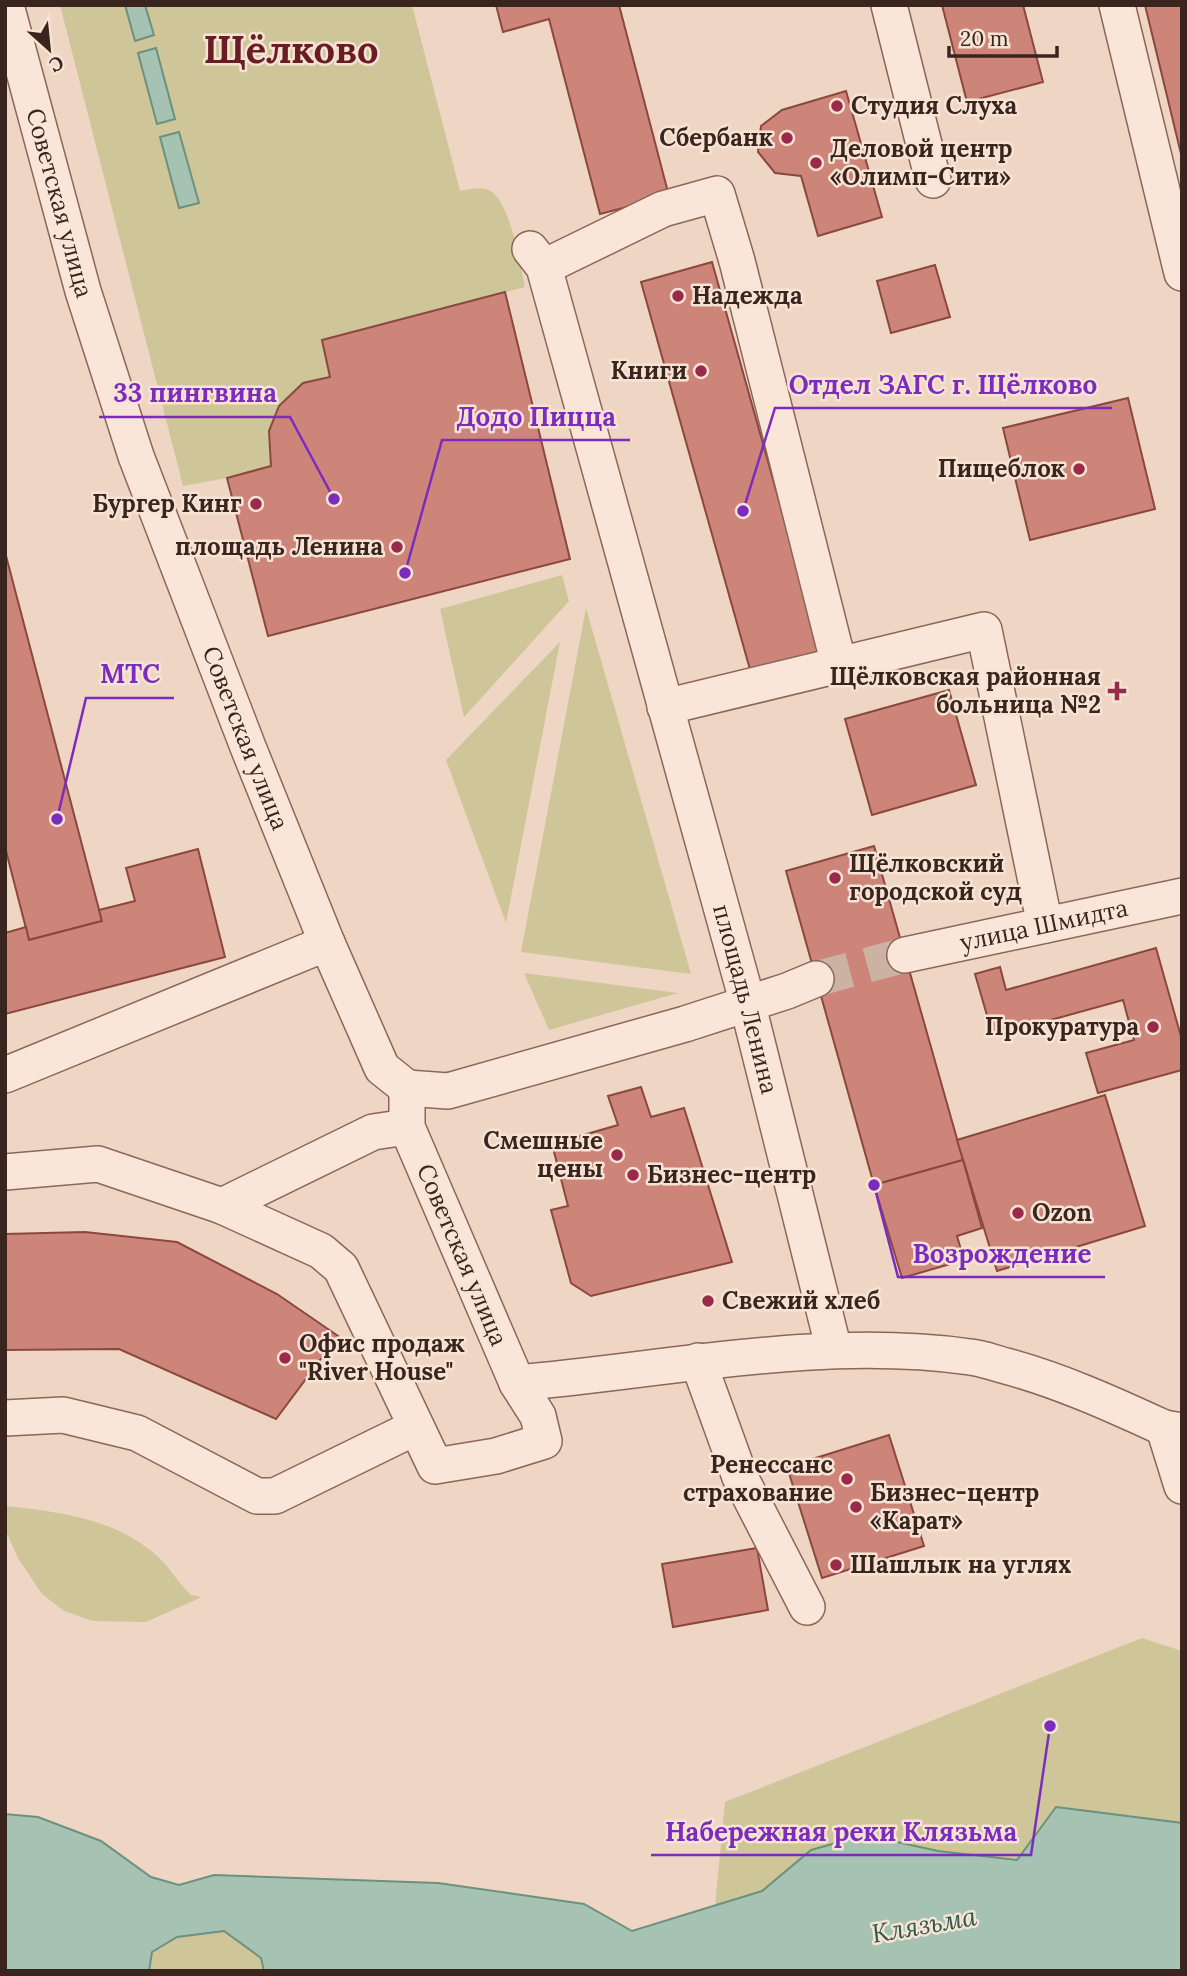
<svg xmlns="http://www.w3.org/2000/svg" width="1187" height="1976" font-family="Lora,serif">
	<rect width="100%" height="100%" fill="#efd6c4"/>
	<g fill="#cec598">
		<path d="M60 5H412L460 191C470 190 482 185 492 192 511 206 520 264 525 287L323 340 330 377 303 383 279 406 269 431 271 466 227 478 183 486Z"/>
		<polygon points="562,575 569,601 464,717 440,609"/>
		<polygon points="586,608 691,974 521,952"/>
		<polygon points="560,642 506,923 446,760"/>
		<polygon points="524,973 678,993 549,1030"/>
		<path d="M6 1506C59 1512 113 1518 155 1554 169 1566 178 1583 191 1595L202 1597 146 1622 93 1621 64 1611 42 1594 18 1558 5 1529Z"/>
		<polygon points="1142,1638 1182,1651 1182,1823 1129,1815 1017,1860 938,1851 865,1835 811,1850 762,1891 715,1906 725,1802"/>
		<polygon points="224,1931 262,1958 264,1971 149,1971 152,1952 177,1937"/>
	</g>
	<g fill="#a6c2b2" stroke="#6c917e" stroke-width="2">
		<polygon points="125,5 145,5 154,35 135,41"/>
		<polygon points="156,48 175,119 157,124 138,53"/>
		<polygon points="179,132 199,203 179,208 160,137"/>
		<polygon points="1056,1807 1182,1823 1182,1971 264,1971 261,1958 224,1931 177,1937 152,1952 149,1971 5,1971 5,1814 38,1817 101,1841 151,1877 179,1885 214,1875 438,1883 584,1904 632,1931 762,1891 811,1850 865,1835 938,1851 1017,1860"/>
	</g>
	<g fill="#ce8579" stroke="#8a483f" stroke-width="2">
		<polygon points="496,5 619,5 669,196 600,214 549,19 503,32"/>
		<polygon points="942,5 1023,5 1043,82 967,102"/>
		<polygon points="1145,5 1182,5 1182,158"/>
		<polygon points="846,91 882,217 818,236 801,176 775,173 758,152 761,126 782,110"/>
		<polygon points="712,262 822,654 751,673 641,282"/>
		<polygon points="935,265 950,317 891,333 877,281"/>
		<polygon points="505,292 570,559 268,636 227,478 271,466 269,431 279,406 303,383 330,377 322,340"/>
		<polygon points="1128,398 1155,509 1030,540 1003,428"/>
		<polygon points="5,552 102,921 29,940 5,847"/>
		<polygon points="949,690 976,785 872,815 845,719"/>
		<polygon points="874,846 963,1160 874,1185 786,871"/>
		<polygon points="198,849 225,957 5,1014 5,933 26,927 29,940 102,921 99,910 135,901 126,868"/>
		<polygon points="1156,948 1182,1040 1182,1070 1098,1093 1086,1053 1134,1040 1123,1000 993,1036 975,974 1000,967 1006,990"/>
		<polygon points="641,1087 651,1117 684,1108 732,1262 591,1296 571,1283 551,1210 568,1206 552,1144 618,1125 608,1096"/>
		<polygon points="1105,1095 1145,1226 997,1271 957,1140"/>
		<polygon points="963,1160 982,1228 957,1236 964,1260 902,1278 874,1185"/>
		<polygon points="85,1232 177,1242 277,1294 338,1336 276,1419 119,1349 5,1350 5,1234"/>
		<polygon points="889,1435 924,1546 822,1578 787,1467"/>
		<polygon points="757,1548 768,1610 673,1627 662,1564"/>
	</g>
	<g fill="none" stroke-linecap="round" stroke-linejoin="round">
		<polyline stroke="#cbb2a3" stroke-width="35" stroke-dasharray="35 18" stroke-linecap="butt" points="816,979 905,955"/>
		<g stroke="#8b665a" stroke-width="38">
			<g id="minor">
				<path id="s1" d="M6 5 83 291 136 456 248 747 327 943 382 1068 407 1088"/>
				<polyline points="889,5 933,180"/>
				<polyline points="1117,5 1182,273"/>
				<path id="s2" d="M530 249 544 267 743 986 834 1350"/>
				<polyline points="544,267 663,209 717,194 737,261 839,665"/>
				<polyline points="665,707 984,630 1045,925"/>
				<path id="s3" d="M905 955 1182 896"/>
				<polyline points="5,1075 327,943"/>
				<polyline points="407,1088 448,1091 685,1024 787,991 816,979"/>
				<polyline points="5,1172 98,1164 222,1206 321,1251 341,1268 435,1466 496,1456 544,1441 538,1416 517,1383 407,1127 407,1088"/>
				<polyline points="222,1206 373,1132 407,1127"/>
				<polyline points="698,1361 740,1477 807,1607"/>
				<path d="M517 1383C667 1370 819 1336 970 1357 982 1358 994 1363 1006 1366 1061 1381 1112 1404 1164 1428L1182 1431"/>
				<polyline points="5,1418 63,1415 137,1433 257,1496 275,1496 416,1427"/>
				<polyline points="1164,1428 1182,1486"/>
			</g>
		</g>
		<use href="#minor" stroke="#fae6d8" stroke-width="35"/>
	</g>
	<g fill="#9b294a" stroke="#f6e3d4" stroke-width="2.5">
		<circle cx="837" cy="106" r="7"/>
		<circle cx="787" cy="138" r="7"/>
		<circle cx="816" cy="163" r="7"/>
		<circle cx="678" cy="296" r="7"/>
		<circle cx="701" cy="371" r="7"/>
		<circle cx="1079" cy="469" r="7"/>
		<circle cx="256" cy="504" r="7"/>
		<circle cx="397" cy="547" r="7"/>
		<path d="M1113.5 680.5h7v7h7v7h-7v7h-7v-7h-7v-7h7z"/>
		<circle cx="835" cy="878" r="7"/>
		<circle cx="1153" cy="1027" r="7"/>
		<circle cx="617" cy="1155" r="7"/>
		<circle cx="633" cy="1175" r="7"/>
		<circle cx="1018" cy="1213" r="7"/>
		<circle cx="708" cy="1301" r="7"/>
		<circle cx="285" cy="1358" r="7"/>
		<circle cx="847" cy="1479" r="7"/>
		<circle cx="856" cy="1507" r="7"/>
		<circle cx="836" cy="1565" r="7"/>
	</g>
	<g text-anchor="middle" stroke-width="5" stroke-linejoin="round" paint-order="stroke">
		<g font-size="24" font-weight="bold" fill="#3a241e" stroke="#f6e3d4" text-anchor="start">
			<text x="851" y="114">Студия Слуха</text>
			<text x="773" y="146" text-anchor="end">Сбербанк</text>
			<text x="830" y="157">Деловой центр<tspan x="830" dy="28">«Олимп-Сити»</tspan></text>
			<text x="692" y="304">Надежда</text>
			<text x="687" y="379" text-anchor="end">Книги</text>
			<text x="1065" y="477" text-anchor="end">Пищеблок</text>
			<text x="242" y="512" text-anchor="end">Бургер Кинг</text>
			<text x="383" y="555" text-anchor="end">площадь Ленина</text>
			<text x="1101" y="685" text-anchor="end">Щёлковская районная<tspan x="1101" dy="28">больница №2</tspan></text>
			<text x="849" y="872">Щёлковский<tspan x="849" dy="28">городской суд</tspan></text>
			<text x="1139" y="1035" text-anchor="end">Прокуратура</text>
			<text x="603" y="1149" text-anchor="end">Смешные<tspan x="603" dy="28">цены</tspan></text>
			<text x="647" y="1183">Бизнес-центр</text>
			<text x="1032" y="1221">Ozon</text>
			<text x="722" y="1309">Свежий хлеб</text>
			<text x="299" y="1352">Офис продаж<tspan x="299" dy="28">"River House"</tspan></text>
			<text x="833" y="1473" text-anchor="end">Ренессанс<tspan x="833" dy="28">страхование</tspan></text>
			<text x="870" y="1501">Бизнес-центр<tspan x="870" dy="28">«Карат»</tspan></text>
			<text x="850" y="1573">Шашлык на углях</text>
		</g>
		<g font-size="24" fill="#3a241e" stroke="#f6e3d4">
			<text dy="8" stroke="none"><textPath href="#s1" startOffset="205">Советская улица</textPath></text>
			<text dy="8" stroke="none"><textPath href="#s1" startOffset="772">Советская улица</textPath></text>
			<text dy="8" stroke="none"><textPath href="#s3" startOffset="142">улица Шмидта</textPath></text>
			<text dy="8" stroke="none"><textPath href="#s2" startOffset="782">площадь Ленина</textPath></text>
			<text transform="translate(462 1255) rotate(67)" y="8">Советская улица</text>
		</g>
		<g font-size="26" font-style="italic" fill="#2d5a4b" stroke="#f6e3d4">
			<text transform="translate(924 1925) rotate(-10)" y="9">Клязьма</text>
		</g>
		<g font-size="38" font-weight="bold" fill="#681d22" stroke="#f6e3d4">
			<text x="291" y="63">Щёлково</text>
		</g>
	</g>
	<path fill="none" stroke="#7b2cbf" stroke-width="2.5" d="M743 511L775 408H1112M334 499L290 417H99M405 573L442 440H630M57 819L86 698H174M874 1185L898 1277H1105M1050 1726L1031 1855H651"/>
	<g fill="#7b2cbf" stroke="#f6e3d4" stroke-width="2.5">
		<circle cx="743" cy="511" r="7"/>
		<circle cx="334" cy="499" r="7"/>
		<circle cx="405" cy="573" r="7"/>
		<circle cx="57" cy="819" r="7"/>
		<circle cx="874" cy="1185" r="7"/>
		<circle cx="1050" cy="1726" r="7"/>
	</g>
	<g font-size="26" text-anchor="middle" font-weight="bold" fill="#7b2cbf" stroke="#f6e3d4" stroke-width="5" stroke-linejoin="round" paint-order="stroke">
		<text x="943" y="394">Отдел ЗАГС г. Щёлково</text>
		<text x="195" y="402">33 пингвина</text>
		<text x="536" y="426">Додо Пицца</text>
		<text x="130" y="683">МТС</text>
		<text x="1002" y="1263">Возрождение</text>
		<text x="841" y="1841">Набережная реки Клязьма</text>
	</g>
	<rect width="1187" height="1976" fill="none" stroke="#3a241e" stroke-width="14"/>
	<g transform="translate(49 49) rotate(153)" stroke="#f6e3d4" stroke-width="5" paint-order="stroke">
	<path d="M0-5L12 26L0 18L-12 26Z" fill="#3a241e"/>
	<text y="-10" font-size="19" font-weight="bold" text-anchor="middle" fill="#3a241e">С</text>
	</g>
	<path d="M949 46v10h108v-10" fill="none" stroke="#3a241e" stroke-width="3.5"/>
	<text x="960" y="46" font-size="21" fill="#3a241e" stroke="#f6e3d4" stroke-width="5" paint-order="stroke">20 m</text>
</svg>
